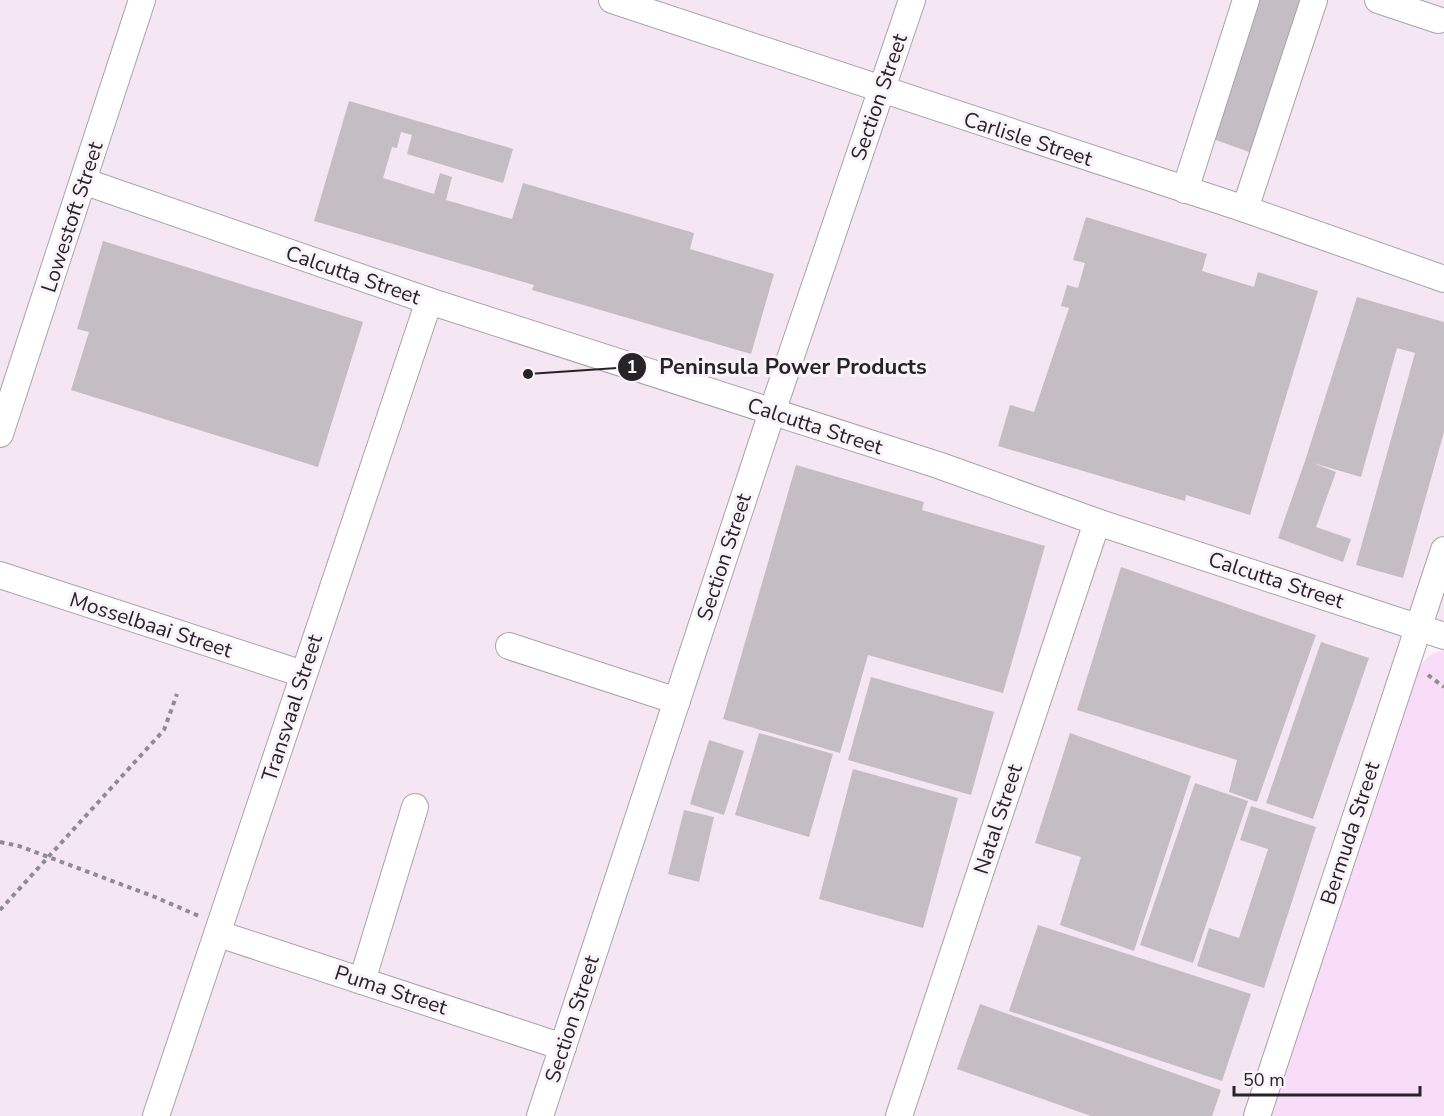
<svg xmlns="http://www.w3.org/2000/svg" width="1444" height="1116" font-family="'Nunito Sans',sans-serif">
	<rect width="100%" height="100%" fill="#f9f3f9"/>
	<polygon fill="#f4e7f3" points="0,0 1444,0 1444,636 1417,627 1255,1116 0,1116"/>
	<path fill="#f9dcf8" d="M1444 650V1116H1269L1417 674C1422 660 1430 653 1444 650Z"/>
	<g fill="#c4bdc3">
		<polygon points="1259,0 1306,0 1252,153 1210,138"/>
		<polygon points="349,101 513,149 503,183 407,154 412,135 401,132 397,148 392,147 383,178 434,194 440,173 452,177 446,200 512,219 523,183 694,233 690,249 774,274 751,354 532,290 534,285 314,221"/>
		<polygon points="1086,217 1207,254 1202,271 1254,287 1258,272 1318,291 1250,515 1186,495 1185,501 998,446 1010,405 1034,412 1069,308 1061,306 1067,285 1078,288 1085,263 1073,260"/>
		<polygon points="103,241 363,322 318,467 71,390 89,332 77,329"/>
		<polygon points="1357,297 1444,322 1444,432 1403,578 1356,565 1415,353 1397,348 1361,477 1313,463 1336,472 1316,527 1351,539 1343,562 1278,538 1305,461"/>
		<polygon points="796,465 924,502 922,510 1045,546 1003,693 868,655 840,753 723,719"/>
		<polygon points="1121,567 1316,635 1257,802 1229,792 1237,760 1077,710"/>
		<polygon points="1321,642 1369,658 1313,819 1266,803"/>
		<polygon points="871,677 994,712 971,795 848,760"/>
		<polygon points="759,733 833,754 809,837 735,815"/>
		<polygon points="1070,733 1191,776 1134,951 1060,925 1081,857 1035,843"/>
		<polygon points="709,740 744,751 724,815 690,804"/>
		<polygon points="853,769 958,798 923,928 819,899"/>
		<polygon points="1195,783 1248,801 1193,963 1140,945"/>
		<polygon points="1251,806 1316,827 1264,988 1197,966 1209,928 1239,938 1268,849 1240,840"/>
		<polygon points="684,810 714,817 699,882 668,874"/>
		<polygon points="1038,925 1251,994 1222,1081 1009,1011"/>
		<polygon points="980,1004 1221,1090 1212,1116 1091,1116 957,1069"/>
	</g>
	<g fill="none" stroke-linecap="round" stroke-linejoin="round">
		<g stroke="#a9a3a9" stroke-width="28">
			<g id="minor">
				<polyline points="612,0 1245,209 1444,279"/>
				<polyline points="1378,0 1438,20"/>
				<polyline points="83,181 429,301 938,465 1097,522 1444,636"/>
				<polyline points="1185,190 1246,0"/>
				<polyline points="1245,209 1314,0"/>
				<polyline points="0,434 142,0"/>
				<polyline points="0,575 303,674"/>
				<polyline points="509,646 677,701"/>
				<polyline points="219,934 563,1047"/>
				<polyline points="362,981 415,807"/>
				<polyline points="156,1116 429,301"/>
				<polyline points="540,1116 772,412 912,0"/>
				<polyline points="899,1116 1097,522"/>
				<polyline points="1257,1116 1444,550"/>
			</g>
		</g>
		<g stroke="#8f8b8f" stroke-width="4" stroke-dasharray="4.5 4.5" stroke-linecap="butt">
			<polyline points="1428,675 1444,687"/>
			<polyline points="0,842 19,846 155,897 199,916"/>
			<polyline points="0,910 164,730 177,694"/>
		</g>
		<use href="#minor" stroke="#fff" stroke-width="26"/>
	</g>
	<g text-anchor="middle" stroke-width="6" stroke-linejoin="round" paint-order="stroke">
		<g font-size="21" fill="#262426" stroke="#f9f3f9">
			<text transform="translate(879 97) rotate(-71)" y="7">Section Street</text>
			<text transform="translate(1028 139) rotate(18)" y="7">Carlisle Street</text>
			<text transform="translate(72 217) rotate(-72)" y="7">Lowestoft Street</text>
			<text transform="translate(353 275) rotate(19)" y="7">Calcutta Street</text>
			<text transform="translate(815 426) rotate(18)" y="7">Calcutta Street</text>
			<text transform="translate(724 557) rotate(-72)" y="7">Section Street</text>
			<text transform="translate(1276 580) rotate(18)" y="7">Calcutta Street</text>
			<text transform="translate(151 625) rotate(18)" y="7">Mosselbaai Street</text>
			<text transform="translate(292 708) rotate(-72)" y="7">Transvaal Street</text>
			<text transform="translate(998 819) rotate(-72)" y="7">Natal Street</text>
			<text transform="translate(1350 833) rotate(-72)" y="7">Bermuda Street</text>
			<text transform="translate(391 990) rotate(18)" y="7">Puma Street</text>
			<text transform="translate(572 1019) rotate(-72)" y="7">Section Street</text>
		</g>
	</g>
	<path fill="none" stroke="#262426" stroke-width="2" d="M528 374L632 367"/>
	<g fill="#262426" stroke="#f9f3f9" stroke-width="2">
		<circle cx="528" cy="374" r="6"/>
		<circle cx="632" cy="367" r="15"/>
	</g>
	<g font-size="18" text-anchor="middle" font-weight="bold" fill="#fff">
		<text x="632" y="373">1</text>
	</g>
	<g font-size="22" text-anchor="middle" font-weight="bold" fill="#262426" stroke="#f9f3f9" stroke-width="6" stroke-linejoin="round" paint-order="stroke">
		<text x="793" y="374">Peninsula Power Products</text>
	</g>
	<path d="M1234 1086v9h186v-9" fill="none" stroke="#262426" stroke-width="3"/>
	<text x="1243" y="1086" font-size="18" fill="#262426" stroke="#f9f3f9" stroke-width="4.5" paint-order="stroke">50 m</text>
</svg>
